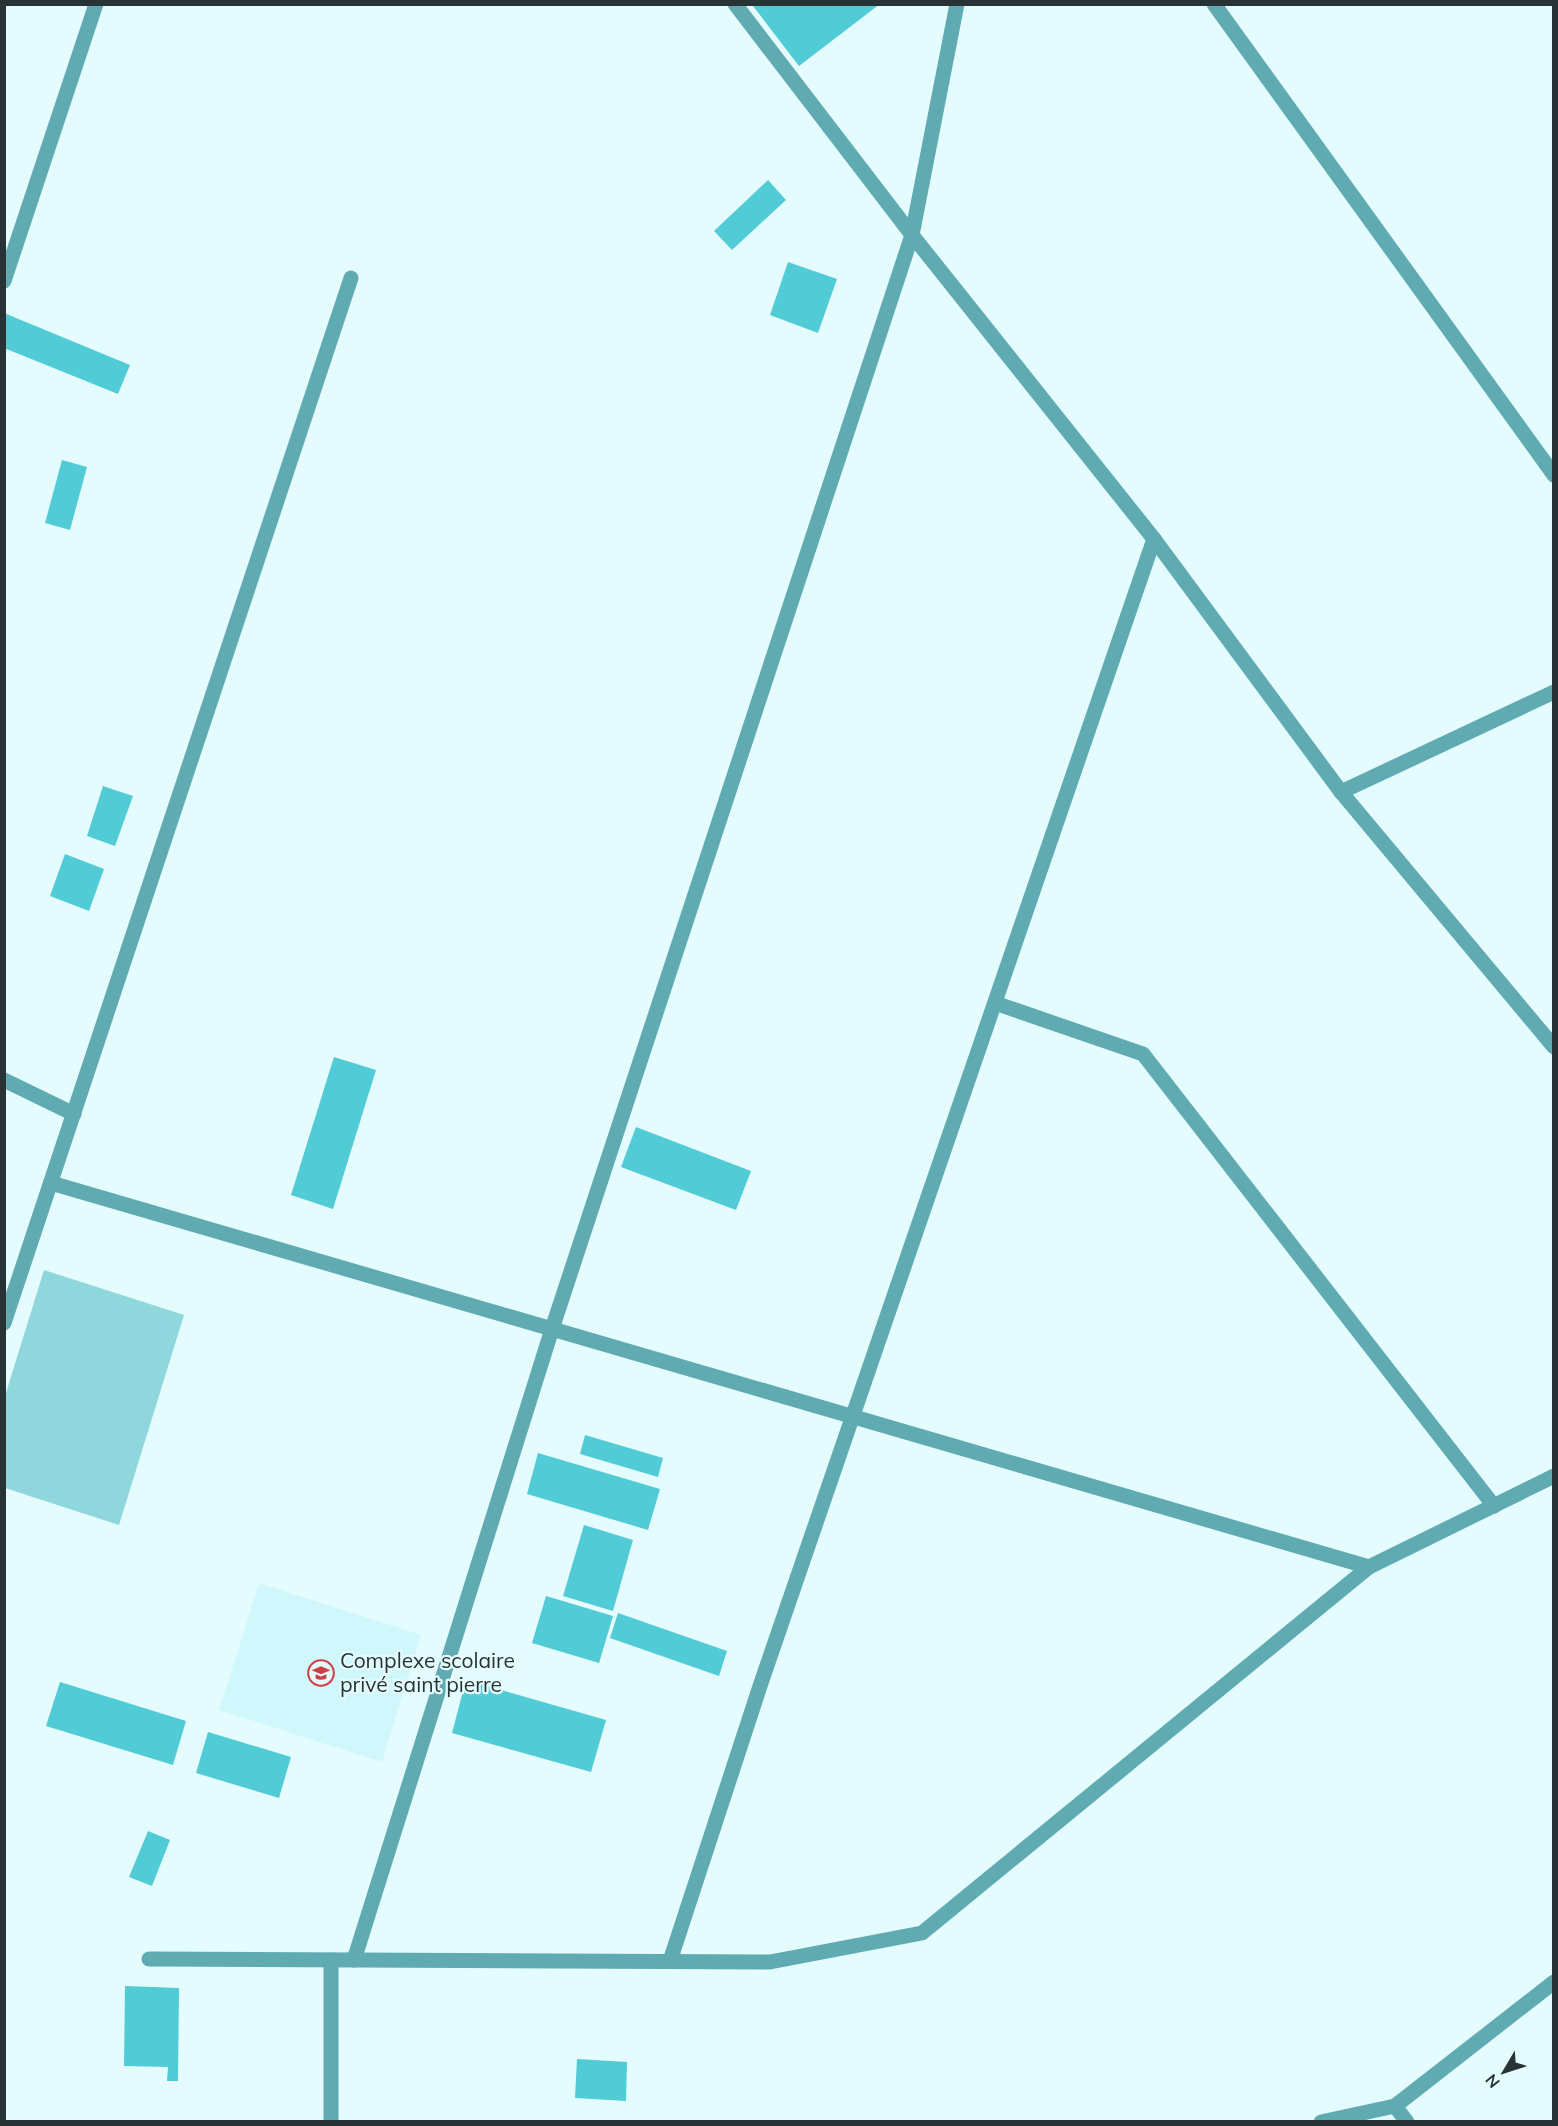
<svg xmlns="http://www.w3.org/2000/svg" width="1558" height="2126" font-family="Mulish,sans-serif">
	<rect width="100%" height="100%" fill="#e4fcfe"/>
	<polygon fill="#d0f8fc" points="259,1583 421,1635 382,1762 219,1710"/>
	<polygon fill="#8fd7dd" points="44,1270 184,1315 119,1525 5,1488 5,1396"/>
	<g fill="#51cbd5">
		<polygon points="755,4 880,4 799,66 753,6"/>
		<polygon points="768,180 786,200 732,250 714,231"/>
		<polygon points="788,262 837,279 818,333 770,315"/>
		<polygon points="4,313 130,365 118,394 4,348"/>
		<polygon points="62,460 87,467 70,530 45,523"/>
		<polygon points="103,786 133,796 115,846 87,836"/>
		<polygon points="65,854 104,869 89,911 50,896"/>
		<polygon points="334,1057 376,1070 333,1209 291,1195"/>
		<polygon points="636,1127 751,1171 736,1210 621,1167"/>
		<polygon points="585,1435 663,1458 658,1477 580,1454"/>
		<polygon points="538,1453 660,1489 648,1530 527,1494"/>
		<polygon points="584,1525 633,1540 613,1611 563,1596"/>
		<polygon points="546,1596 613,1616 599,1663 532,1643"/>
		<polygon points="618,1613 727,1651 719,1676 610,1638"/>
		<polygon points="466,1680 606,1720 591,1772 452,1733"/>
		<polygon points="60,1682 186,1721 173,1765 46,1726"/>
		<polygon points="208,1732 291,1757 279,1798 196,1773"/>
		<polygon points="148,1831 170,1840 152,1886 129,1877"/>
		<polygon points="125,1986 179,1988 178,2081 167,2081 168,2067 124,2066"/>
		<polygon points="577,2059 627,2062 626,2101 575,2098"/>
	</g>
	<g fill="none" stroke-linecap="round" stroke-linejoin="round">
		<g stroke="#5fabb1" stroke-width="15">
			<polyline points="735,4 912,235 1154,539 1341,792 1554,1047"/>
			<polyline points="1214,4 1554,475"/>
			<polyline points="4,281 96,4"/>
			<polyline points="1341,792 1554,692"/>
			<polyline points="995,1003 1143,1054 1494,1506"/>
			<polyline points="4,1080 74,1114"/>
			<polyline points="51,1183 1369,1567"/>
			<polyline points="4,1323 351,278"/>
			<polyline points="149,1959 770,1962 922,1933 1369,1567 1554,1476"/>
			<polyline points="354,1960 552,1329 912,235 957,4"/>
			<polyline points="670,1961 760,1686 1154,539"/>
			<polyline points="1395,2106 1407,2122"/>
			<polyline points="331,2122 331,1960"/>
			<polyline points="1321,2122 1395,2106 1554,1982"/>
		</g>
	</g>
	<defs>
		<g id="school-ring" transform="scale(1.35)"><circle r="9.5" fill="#e4fcfe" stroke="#cf4046" stroke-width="1.5"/><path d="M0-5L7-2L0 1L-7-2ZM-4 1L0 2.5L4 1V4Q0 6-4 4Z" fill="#cf4046"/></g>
	</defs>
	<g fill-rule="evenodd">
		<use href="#school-ring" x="321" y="1673"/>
	</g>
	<g text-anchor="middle" stroke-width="4.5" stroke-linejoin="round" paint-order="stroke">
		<g font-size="21" fill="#273334" stroke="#e4fcfe" text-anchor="start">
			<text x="340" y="1668">Complexe scolaire<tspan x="340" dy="24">privé saint pierre</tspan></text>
		</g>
	</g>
	<rect width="1558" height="2126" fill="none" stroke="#273334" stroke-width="12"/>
	<g transform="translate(1504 2072) rotate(231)" stroke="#e4fcfe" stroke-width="4.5" paint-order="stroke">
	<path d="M0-4.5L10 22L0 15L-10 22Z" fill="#273334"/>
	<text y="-9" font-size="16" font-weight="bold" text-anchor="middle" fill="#273334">N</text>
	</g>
</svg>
